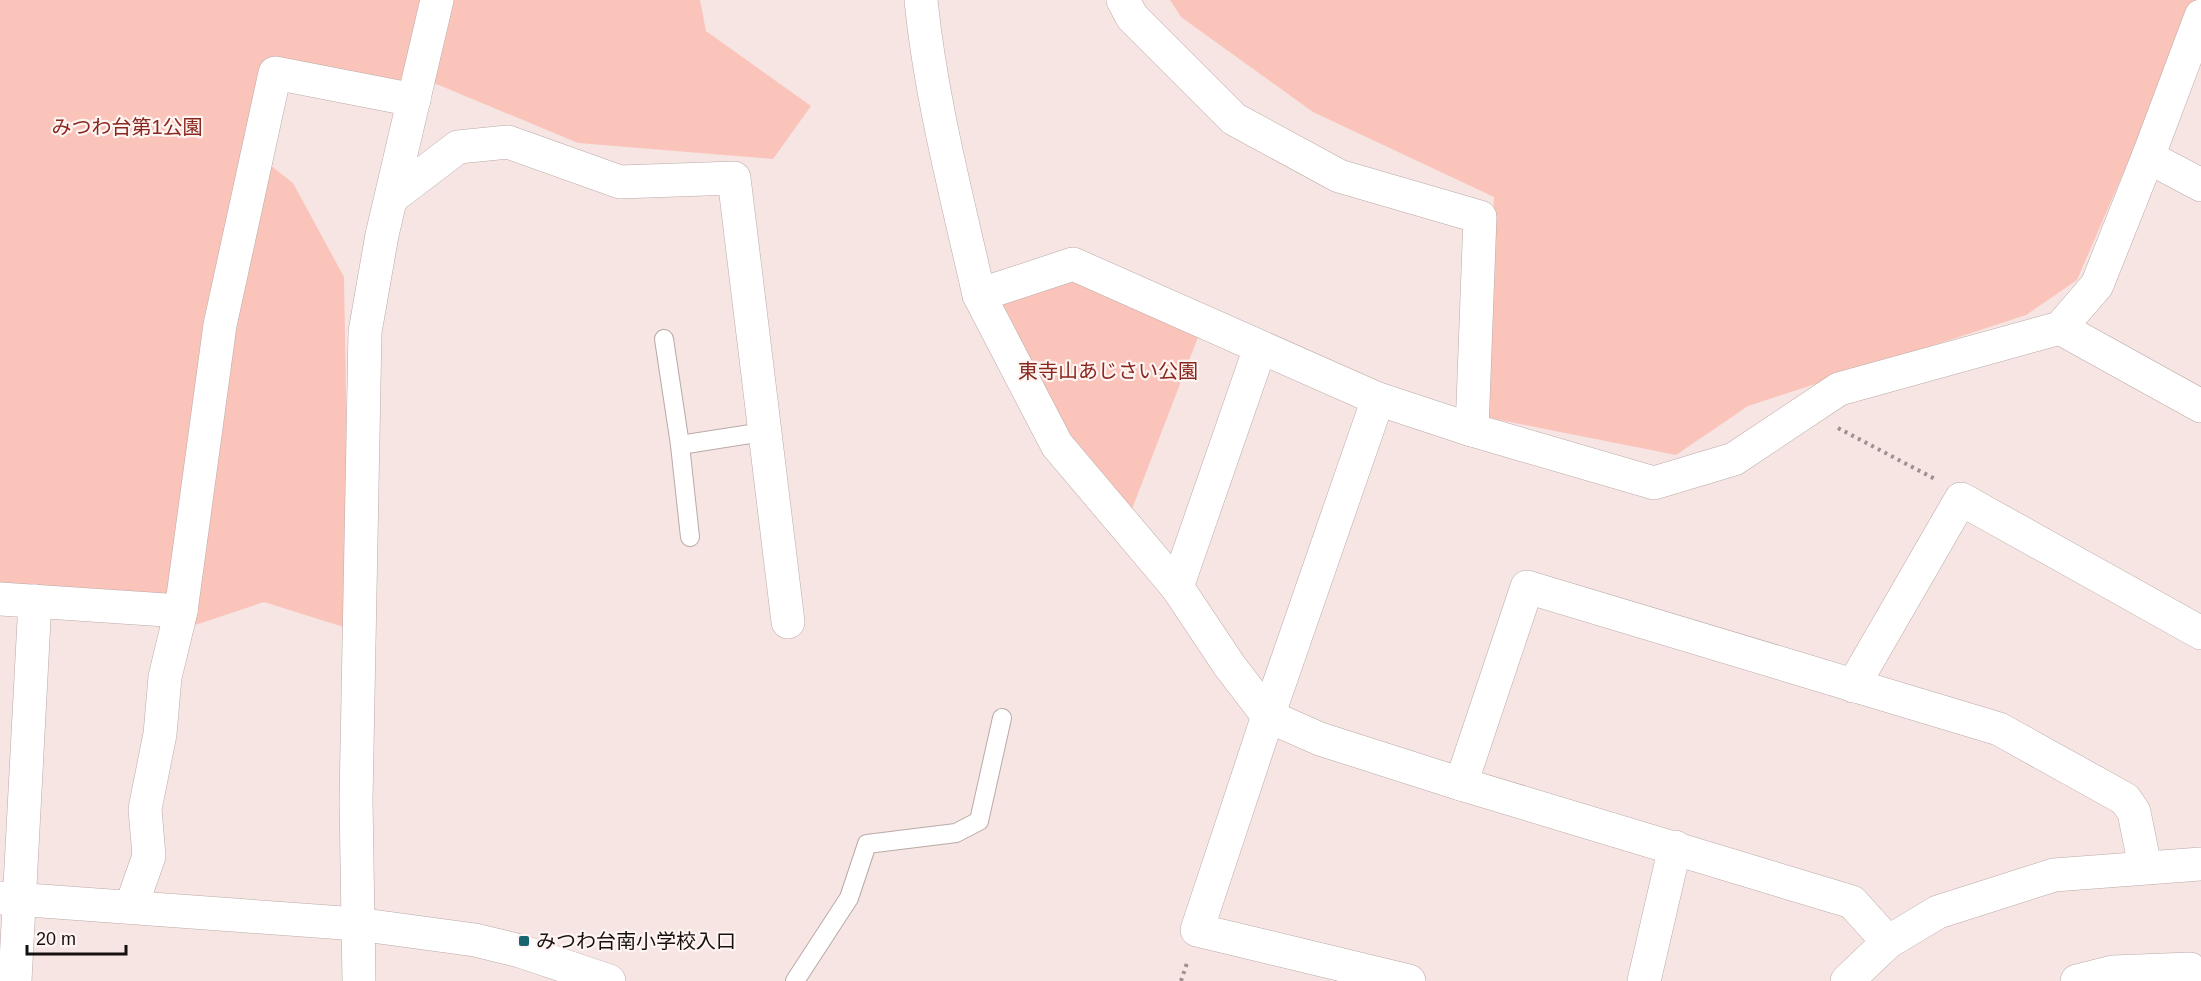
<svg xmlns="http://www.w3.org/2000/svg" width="2201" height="981" font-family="Arial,'Noto Sans JP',sans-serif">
	<rect width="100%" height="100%" fill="#f6e5e2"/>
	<g fill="#fac4bb">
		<polygon points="0,0 700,0 706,31 811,106 773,159 578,143 410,73 405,92 271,62 252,151 293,183 344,277 350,629 264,602 195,625 180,571 175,604 0,593"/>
		<polygon points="1170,0 2198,0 2077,280 2026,315 1748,406 1676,455 1485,417 1494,197 1313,112 1181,17"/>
		<polygon points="1076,280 1200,332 1132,509 1059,437 997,313 1006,301"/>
	</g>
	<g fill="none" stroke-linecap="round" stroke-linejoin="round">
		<g stroke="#baaaa7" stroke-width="20">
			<g id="lane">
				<polyline points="664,339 680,445"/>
				<polyline points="690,537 680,445 764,432"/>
				<polyline points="795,981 849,898 867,844 956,833 979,821 1002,718"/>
			</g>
		</g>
		<g stroke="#baaaa7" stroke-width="34">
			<g id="street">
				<path d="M921 0C931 100 957 197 979 295L1073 264 1378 399 1472 430 1654 483 1734 459 1839 389 2060 328 2097 285 2148 157 2201 16"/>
				<polyline points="1123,0 1132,17 1234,119 1339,176 1480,217 1472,430"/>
				<polyline points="2148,157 2201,185"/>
				<polyline points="391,198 458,147 508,142 620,182 734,178 788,622"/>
				<polyline points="979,295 1057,445 1177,587"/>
				<polyline points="2060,328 2201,406"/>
				<polyline points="1260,348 1177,587 1229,665 1268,716 1320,739 1461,784 1852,902 1888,942"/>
				<polyline points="1378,399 1268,716 1197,930 1409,981"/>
				<polyline points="0,599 181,611"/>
				<polyline points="1853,686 1961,499 2201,633"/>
				<polyline points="1461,784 1527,587 1999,729 2125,799 2134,812 2145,867"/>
				<polyline points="131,907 149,856 145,809 160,734 165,677 181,611 220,325 275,73 414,100"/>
				<polyline points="15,981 35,601"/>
				<polyline points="359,981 356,801 365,332 382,235 437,0"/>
				<polyline points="1644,981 1675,847"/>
				<polyline points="1847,981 1888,942 1938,912 2054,875 2201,864"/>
				<polyline points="2077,981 2113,972 2190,969 2191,981"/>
			</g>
		</g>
		<g stroke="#baaaa7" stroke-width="34">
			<polyline id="secondary" points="0,898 357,924 475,940 520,951 609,981"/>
		</g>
		<g stroke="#9d908e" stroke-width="4" stroke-dasharray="3 4.5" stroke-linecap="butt">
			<polyline points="1838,428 1935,479"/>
			<polyline points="1181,981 1188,960"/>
		</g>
		<use href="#lane" stroke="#fff" stroke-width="18"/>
		<use href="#street" stroke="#fff" stroke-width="33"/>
		<use href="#secondary" stroke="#fff" stroke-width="33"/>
	</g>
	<rect fill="#19656f" stroke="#fef4f2" stroke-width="2" x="518" y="935" width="12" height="12" rx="3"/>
	<g text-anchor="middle" stroke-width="4.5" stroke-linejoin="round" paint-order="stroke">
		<g font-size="20" fill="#89271e" stroke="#fef4f2">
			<text x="127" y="134">みつわ台第1公園</text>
			<text x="1108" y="378">東寺山あじさい公園</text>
		</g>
		<g font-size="20" fill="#16100f" stroke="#fef4f2" text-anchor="start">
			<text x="536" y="948">みつわ台南小学校入口</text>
		</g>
	</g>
	<path d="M27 945v9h99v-9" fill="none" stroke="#16100f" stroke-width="3"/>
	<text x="36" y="945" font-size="18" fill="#16100f" stroke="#fef4f2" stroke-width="4.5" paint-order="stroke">20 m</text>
</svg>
